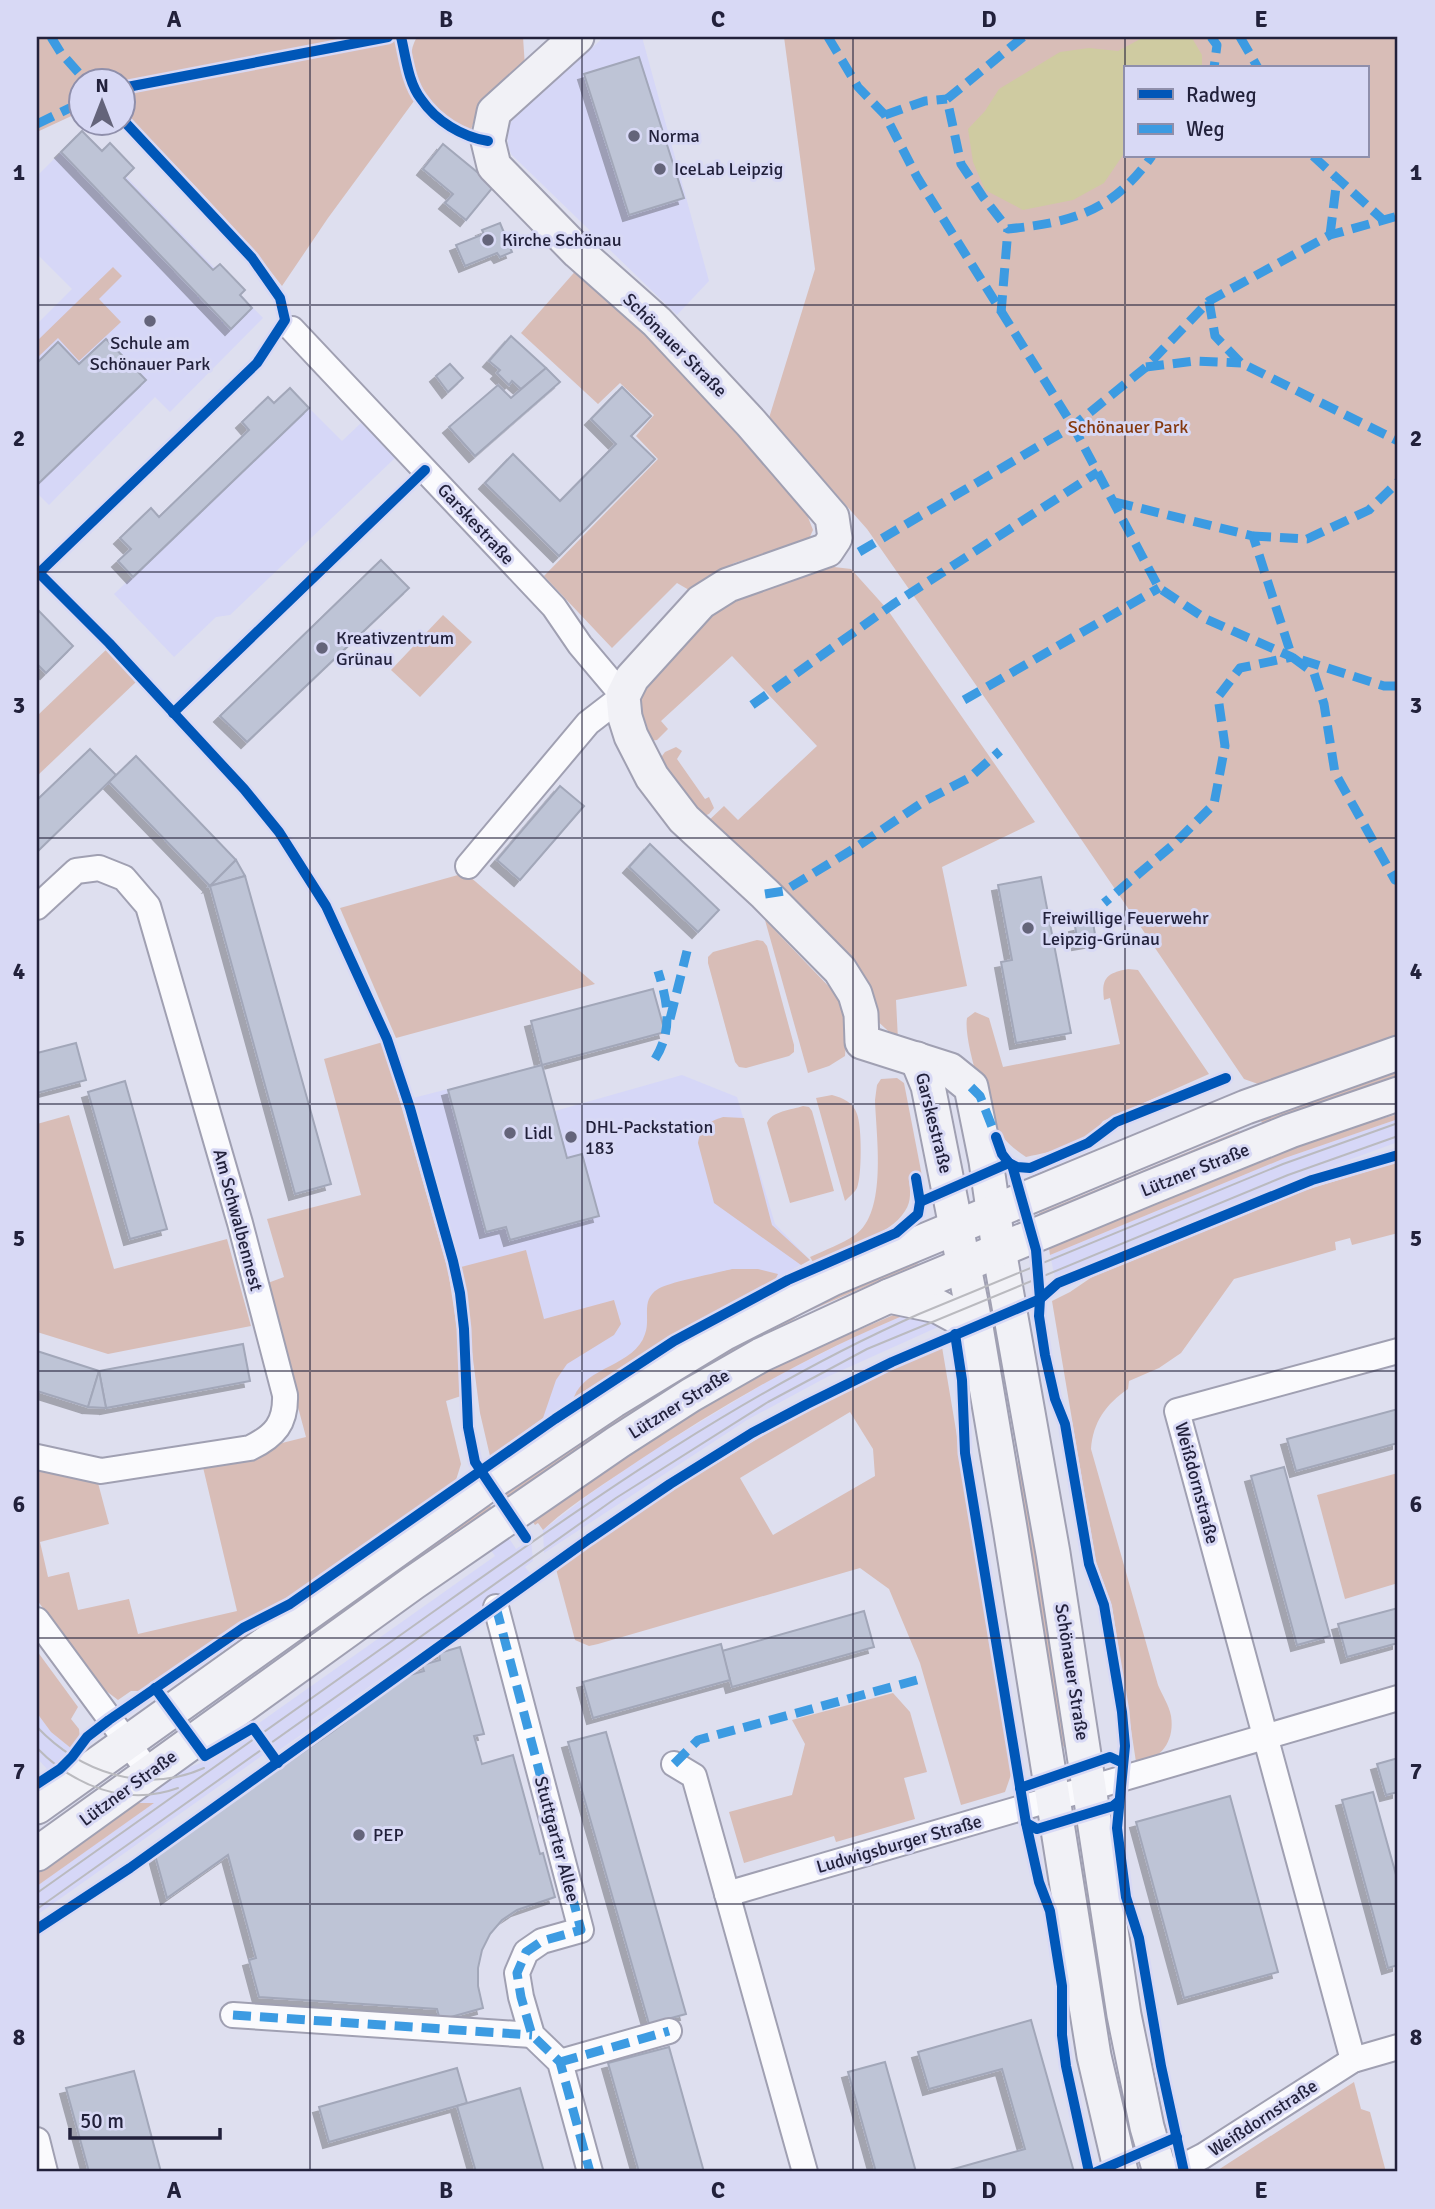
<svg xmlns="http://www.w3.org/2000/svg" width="1435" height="2209" font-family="Signika,sans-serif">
	<defs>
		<filter id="shadow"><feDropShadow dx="-6" dy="6" stdDeviation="0" flood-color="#0004"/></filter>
	</defs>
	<rect width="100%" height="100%" fill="#dedfef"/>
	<g fill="#d6d7f7">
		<polygon points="604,37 642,37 709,281 677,315 511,154 508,145 507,129 513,119"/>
		<polygon points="82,131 263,318 170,412 155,397 49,505 37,493 37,324 72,289 37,254 37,176"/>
		<polygon points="309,408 342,441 361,423 395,458 230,615 216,617 174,657 114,594"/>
		<polygon points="542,1065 555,1111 682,1075 737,1097 775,1224 810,1260 721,1309 624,1367 574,1397 492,1454 480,1413 461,1267 413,1098"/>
		<polygon points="1398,1119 1398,1142 1256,1194 1055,1278 1050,1255 1285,1158"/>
		<polygon points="915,1311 938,1327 827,1377 747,1420 544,1553 543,1530 591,1493 657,1448 775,1377 858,1335"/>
		<polygon points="505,1532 516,1549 531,1539 533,1561 525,1567 530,1573 492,1600 494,1604 444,1639 441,1636 278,1751 259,1723 495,1556 488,1546"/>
		<polygon points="37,1713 51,1732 72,1749 48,1770 37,1758"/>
		<polygon points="250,1737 263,1755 37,1915 37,1886 152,1804 127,1803 181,1770 218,1757"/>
	</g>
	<g fill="#d8bdb7" fill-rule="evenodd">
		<path d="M37 37H151L162 39 175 37H395L414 101 328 218 282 286C237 227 185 176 134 122L123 117 122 80H80V112L37 132Z"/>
		<path d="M417 37H523L525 67 478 110 470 132C441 116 395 73 417 37Z"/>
		<path d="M784 37H1398V1042L1261 1085 1244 1079 992 708 867 529 769 418 815 269ZM1125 68H1367V156H1125Z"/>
		<polygon points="113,267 122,276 99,299 121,322 79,361 58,338 37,358 37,341"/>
		<polygon points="579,267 649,333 804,507 813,530 808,541 734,563 689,590 677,583 612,648 544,576 658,459 636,436 654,415 620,383 598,404 521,333"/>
		<polygon points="834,567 851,569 887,609 1035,822 942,867 967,986 896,1000 898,1040 873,1017 705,824 724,806 738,820 817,746 732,656 661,721 668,729 657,740 643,742 638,695 719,606 755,589"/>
		<polygon points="443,615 472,642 420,697 391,670"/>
		<polygon points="109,647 138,680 37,776 37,716"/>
		<polygon points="676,747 682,751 677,759 705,799 709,797 714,808 709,814 699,818 659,760 665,752"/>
		<polygon points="458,875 469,876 595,984 396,1038 340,908"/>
		<polygon points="765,920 836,994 847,1025 845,1056 829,1066 808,1073"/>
		<polygon points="757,940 763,941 767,946 794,1045 794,1052 789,1056 746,1068 739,1067 735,1062 708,963 708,957 713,952"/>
		<path d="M1128 969 1138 970 1209 1074 1103 1121C1086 1145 1054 1151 1026 1157 1017 1151 1008 1144 1001 1135 987 1115 963 1041 967 1018L975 1012 989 1018 1003 1067 1120 1044 1110 998 1104 1000C1101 978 1107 973 1128 969Z"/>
		<polygon points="383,1042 448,1270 458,1335 461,1396 446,1401 461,1464 456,1480 288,1599 252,1616 140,1691 131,1691 118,1700 101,1687 37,1600 37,1469 98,1483 109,1524 40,1542 48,1577 69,1572 78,1610 129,1599 138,1634 237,1611 202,1463 306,1437 265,1284 284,1277 267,1219 361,1195 324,1059"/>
		<polygon points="1398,1064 1398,1083 1267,1129 1261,1121 1284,1106"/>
		<path d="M897 1078 904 1083 922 1176 909 1179C910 1190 912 1201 905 1211 890 1236 840 1250 813 1262L810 1257C825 1250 842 1244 855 1235 888 1213 876 1135 875 1100L877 1085 881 1079Z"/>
		<path d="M832 1095C843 1098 853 1102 857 1114 862 1126 862 1176 857 1188 855 1192 849 1197 845 1201L816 1098Z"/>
		<path d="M803 1106 809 1107 812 1111 834 1191 790 1203 767 1123C772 1111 791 1110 803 1106Z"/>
		<polygon points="1398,1114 1398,1119 1285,1158 1050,1255 1048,1242 1064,1233 1328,1134"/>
		<polygon points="69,1115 114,1269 227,1239 251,1326 108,1354 37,1332 37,1124"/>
		<path d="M723 1117 744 1118 772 1225 810 1260 801 1265 714 1203 698 1143C701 1126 708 1122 723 1117Z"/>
		<polygon points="1239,1131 1242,1139 1041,1222 1039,1213"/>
		<path d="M1398 1162V1233L1352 1245 1350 1238 1335 1242 1336 1250 1234 1279 1181 1353 1159 1368 1129 1381 1128 1389C1106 1404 1093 1422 1091 1449L1158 1685C1162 1695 1169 1705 1171 1716 1175 1741 1161 1761 1136 1762L1112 1606 1096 1562 1052 1301 1070 1292 1092 1277 1306 1190Z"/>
		<polygon points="526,1250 544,1319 614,1300 621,1324 614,1335 567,1364 556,1380 543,1418 490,1456 480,1413 461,1267"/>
		<polygon points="913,1255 918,1264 802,1314 512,1503 502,1489 658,1382"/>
		<path d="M732 1269H758L778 1274 775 1280 721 1309 574 1397C586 1366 635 1366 645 1334 651 1318 640 1300 658 1289 669 1282 717 1273 732 1269Z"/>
		<path d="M915 1311C817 1350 725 1403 638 1461 606 1483 571 1504 543 1530L538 1523 535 1525 529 1516 763 1368 810 1351 898 1313Z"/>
		<polygon points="994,1326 1017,1460 1035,1517 1072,1745 1054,1748 985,1330"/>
		<path d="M942 1347 1013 1769 1005 1792 961 1805 920 1663 889 1589 860 1568 598 1644 589 1646 575 1640 556 1569 674 1489 809 1408ZM850 1412 873 1449 875 1476 773 1535 740 1478Z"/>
		<polygon points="1398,1473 1398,1583 1345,1599 1317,1495"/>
		<polygon points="486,1500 496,1514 326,1633 302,1629"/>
		<polygon points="37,1651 78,1707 71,1719 79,1729 80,1738 72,1749 51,1732 37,1713"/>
		<polygon points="893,1693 910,1712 927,1772 904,1778 915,1819 836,1842 834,1836 744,1863 729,1812 792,1795 805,1744 792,1720"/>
		<polygon points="127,1803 154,1803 37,1886 37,1867"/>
		<polygon points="1354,2082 1361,2109 1370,2112 1386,2172 1215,2172"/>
	</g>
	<polygon fill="#cfcba1" points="1144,37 1192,38 1202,55 1202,68 1125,68 1125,152 1104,183 1073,200 1023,210 985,190 973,162 968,129 985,111 999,89 1060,52 1089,48 1118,51"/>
	<g fill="#bec4d6" stroke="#a2a7b9" stroke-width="2" filter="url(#shadow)">
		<polygon points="639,57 684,198 629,215 584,74"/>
		<polygon points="82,131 102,151 110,143 134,168 124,178 213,270 220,264 245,290 240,295 252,308 231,329 61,152"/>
		<polygon points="443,144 494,186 466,220 445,203 453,194 423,169"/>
		<polygon points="500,223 512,252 500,257 497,253 465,266 456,245 484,234 482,230"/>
		<polygon points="511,336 546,368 521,389 512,381 509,385 497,373 500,370 489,361"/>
		<polygon points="106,339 146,380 39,483 37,480 37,363 58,342 79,364"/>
		<polygon points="450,364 463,378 448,392 436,376"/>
		<polygon points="546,368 560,382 475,456 449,427 498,385 511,398"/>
		<polygon points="622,387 651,416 631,436 655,459 559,556 485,483 513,454 560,501 616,444 591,419"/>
		<polygon points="290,388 309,408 133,577 118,561 131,549 120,538 151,508 159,517 249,430 242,422 268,397 274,403"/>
		<polygon points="381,560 409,588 247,742 220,716"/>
		<polygon points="37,609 73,646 46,673 37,664"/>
		<polygon points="90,749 116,775 37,852 37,800"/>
		<polygon points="136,756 236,860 210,886 109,782"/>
		<polygon points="560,786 584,806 520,880 497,860"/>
		<polygon points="650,844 719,910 698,932 629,867"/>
		<polygon points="236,860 245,876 210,886"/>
		<polygon points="245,876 331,1184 295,1194 210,886"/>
		<polygon points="1041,877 1071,1033 1016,1043 1001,962 1012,960 998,885"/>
		<polygon points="1093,922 1096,941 1078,944 1075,926"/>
		<polygon points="653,989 665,1032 542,1065 531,1021"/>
		<polygon points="76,1043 86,1080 37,1093 37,1053"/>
		<polygon points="542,1065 567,1158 582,1154 599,1216 510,1240 506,1227 486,1232 448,1090"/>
		<polygon points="125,1081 167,1229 130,1239 88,1092"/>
		<polygon points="243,1344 250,1381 106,1408 99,1371"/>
		<polygon points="37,1351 99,1371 88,1407 37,1391"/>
		<polygon points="99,1371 106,1408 88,1407"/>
		<polygon points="1398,1409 1398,1443 1296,1471 1287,1439"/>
		<polygon points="1284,1467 1330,1636 1297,1645 1251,1476"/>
		<polygon points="1398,1608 1398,1643 1347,1657 1338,1624"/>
		<polygon points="864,1611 874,1647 732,1687 722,1651"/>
		<polygon points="721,1644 730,1680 593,1718 583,1682"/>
		<polygon points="460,1647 484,1734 474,1736 482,1764 513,1755 540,1854 543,1853 555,1897 517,1910 502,1920 490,1934 482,1950 478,1968 478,1986 483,2008 440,2020 437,2009 259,1997 249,1960 256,1958 228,1855 167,1898 155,1855 332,1732 406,1676 424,1671 422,1665 440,1660 439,1653"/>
		<polygon points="606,1732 686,2014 649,2024 568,1742"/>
		<polygon points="1398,1758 1398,1792 1386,1795 1377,1764"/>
		<polygon points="1373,1792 1398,1882 1398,1965 1388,1968 1342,1800"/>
		<polygon points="1230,1796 1278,1972 1184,1998 1136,1822"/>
		<polygon points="1031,2020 1074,2172 943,2172 1025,2149 1002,2069 929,2089 918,2052"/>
		<polygon points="669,2047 704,2172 639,2172 608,2063"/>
		<polygon points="885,2062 916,2172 876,2172 848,2072"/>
		<polygon points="457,2068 467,2103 329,2142 319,2107"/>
		<polygon points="134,2071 161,2172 89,2172 66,2088"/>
		<polygon points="520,2088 544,2172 476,2172 457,2106"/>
	</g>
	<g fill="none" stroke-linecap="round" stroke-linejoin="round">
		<g stroke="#a0a0b2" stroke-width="28">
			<g id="street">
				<polyline points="292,329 554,607 580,645 623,696 588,723 468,866"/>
				<path d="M37 907 76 871 99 868 124 878 148 906 240 1223 285 1395C286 1423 275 1436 250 1448L101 1471 37 1457"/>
				<polyline points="496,1607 581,1930 542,1941 526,1952 517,1973 521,1997 532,2035 560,2062 590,2172"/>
				<polyline points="37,1620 149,1772"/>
				<polyline points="674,1764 694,1776 805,2172"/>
				<polyline points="727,1894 1398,1698"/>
				<polyline points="233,2015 532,2035"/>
				<polyline points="1353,2060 1177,1411 1398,1351"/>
				<polyline points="560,2062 669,2031"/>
				<polyline points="37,2140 45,2172"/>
				<polyline points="1172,2172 1203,2156 1353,2060 1398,2047"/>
			</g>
		</g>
		<g stroke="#a0a0b2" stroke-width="37">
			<g id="secondary">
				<polyline points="577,37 494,112 488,141 494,166 578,252 657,322 751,423 832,517 835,538 827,550 728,585 701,602 632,678 623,696 625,717 631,736 652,777 684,819 765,894 840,970 855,994 861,1014 862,1042 950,1070 971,1087 986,1161 999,1250 1053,1553 1124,2015 1147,2127 1160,2172"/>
				<polyline points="917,1059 928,1086 976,1327 1010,1528 1094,2056 1121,2172"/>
				<polyline points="889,1296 937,1306 976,1327"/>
				<polyline points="37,1807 489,1484 613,1401 725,1333 832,1279 1077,1177 1246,1107 1398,1053"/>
				<polyline points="37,1854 413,1583 618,1442 691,1395 761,1355 889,1296 1149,1188 1290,1131 1398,1094"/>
			</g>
		</g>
		<use href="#street" stroke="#fafafd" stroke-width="24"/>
		<use href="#secondary" stroke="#f1f1f6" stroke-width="33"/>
		<g stroke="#bababf" stroke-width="2">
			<path d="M37 1727C80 1772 144 1795 204 1768"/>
			<path d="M37 1748C74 1786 126 1807 178 1788"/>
			<path d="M37 1893C171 1798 305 1702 440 1607 593 1498 747 1390 919 1314L1283 1164 1398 1123"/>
			<polyline points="37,1909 616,1498 768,1402 867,1349 1288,1175 1398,1136"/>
		</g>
		<g stroke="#3c9be2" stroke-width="9" stroke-dasharray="18 9" stroke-linecap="butt">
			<polyline points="51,37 61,53 85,80"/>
			<polyline points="828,37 858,87 885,115 917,177 1073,426 1159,588 1206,619 1292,657 1240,668 1218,697 1225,746 1214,804 1174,844 1104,903"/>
			<path d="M1023 37 947 99 961 164 983 197 1008 229C1073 222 1112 212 1152 156"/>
			<polyline points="1211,37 1217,45 1214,68"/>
			<polyline points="1240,37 1258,68"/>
			<polyline points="885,115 925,101 947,99"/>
			<polyline points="37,124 80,103"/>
			<polyline points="1313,156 1382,219"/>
			<polyline points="1330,235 1337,179"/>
			<polyline points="1209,301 1215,336 1241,363 1398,441"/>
			<polyline points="1001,313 1008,229"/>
			<polyline points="1146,367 1195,361 1241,363"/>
			<polyline points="1115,502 1253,536 1292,657 1314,673 1324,704 1335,773 1395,880 1398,881"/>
			<polyline points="1253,536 1307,539 1369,510 1398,482"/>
			<polyline points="859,552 1073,426 1146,367 1209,301 1330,235 1398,216"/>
			<polyline points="1302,660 1384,686 1398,686"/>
			<polyline points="964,700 1159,588"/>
			<polyline points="752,705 895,603 1098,472"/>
			<polyline points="765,894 784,891 855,848 923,802 969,778 1000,751"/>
			<polyline points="670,1019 687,951"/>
			<path d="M655 1059C673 1030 668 1003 658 971"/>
			<polyline points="971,1087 980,1096 998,1142"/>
			<polyline points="496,1607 581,1930 542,1941 526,1952 517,1973 521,1997 532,2035 560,2062 590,2172"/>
			<polyline points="674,1764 698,1740 917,1680"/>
			<polyline points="233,2015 532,2035"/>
			<polyline points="560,2062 669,2031"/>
		</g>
		<g stroke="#d8d9f5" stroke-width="15">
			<g id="cycleway">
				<path d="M401 37C406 57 408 82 421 99 436 121 462 137 488 141"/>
				<polyline points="122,88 388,37"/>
				<polyline points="37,571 109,643 244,789 279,832 326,906 387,1039 410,1108 453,1261 460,1293 464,1329 468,1427 475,1462 526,1538"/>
				<polyline points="39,573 257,363 285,320 280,298 252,258 122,119"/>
				<polyline points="173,713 425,470"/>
				<polyline points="996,1137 1002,1154 1009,1163 1017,1167 1030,1168 1088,1143 1116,1122 1226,1078"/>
				<polyline points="1012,1165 1036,1250 1040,1299 1039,1316 1045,1355 1055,1399 1065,1424 1089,1564 1104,1605 1122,1712 1125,1746 1117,1828 1126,1897 1139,1938 1161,2066 1184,2172"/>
				<polyline points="920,1202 1009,1163"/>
				<polyline points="955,1334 962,1380 965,1453 1026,1823 1039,1882 1050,1911 1062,1986 1062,2035 1066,2066 1089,2172"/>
				<polyline points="155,1688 205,1756 253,1728 278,1763"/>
				<polyline points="37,1784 60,1769 72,1757 87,1737 109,1720 243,1628 290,1604 555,1419 674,1341 788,1280 896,1233 918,1214 920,1202 916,1178"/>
				<polyline points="1020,1788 1110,1757 1123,1763"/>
				<polyline points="1026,1823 1037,1829 1113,1806 1119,1801"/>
				<polyline points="37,1929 130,1868 589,1539 670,1484 752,1433 807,1404 892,1362 1040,1299 1058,1283 1312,1180 1398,1155"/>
				<polyline points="1096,2172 1177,2137"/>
			</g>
		</g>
		<use href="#cycleway" stroke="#0057b8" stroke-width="10"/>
	</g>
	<path fill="none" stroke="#22213b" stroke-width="2" stroke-opacity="0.55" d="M310 37V2172M582 37V2172M853 37V2172M1125 37V2172M37 305H1398M37 572H1398M37 838H1398M37 1104H1398M37 1371H1398M37 1638H1398M37 1904H1398"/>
	<g fill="#64647a" stroke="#d8d9f5" stroke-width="2.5">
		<circle cx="634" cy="136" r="7"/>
		<circle cx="660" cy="169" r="7"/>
		<circle cx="488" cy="240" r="7"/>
		<circle cx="150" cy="321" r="7"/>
		<circle cx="322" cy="648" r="7"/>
		<circle cx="1028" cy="928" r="7"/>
		<circle cx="510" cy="1133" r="7"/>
		<circle cx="571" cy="1137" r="7"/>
		<circle cx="359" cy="1835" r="7"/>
	</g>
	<g text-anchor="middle" stroke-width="6" stroke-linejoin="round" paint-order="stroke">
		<g font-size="18" fill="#22213b" stroke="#d8d9f5" text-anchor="start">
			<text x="648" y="142">Norma</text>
			<text x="674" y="175">IceLab Leipzig</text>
			<text x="502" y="246">Kirche Schönau</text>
			<text x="150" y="349" text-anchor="middle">Schule am<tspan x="150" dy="21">Schönauer Park</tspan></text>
			<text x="336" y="644">Kreativzentrum<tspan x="336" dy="21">Grünau</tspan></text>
			<text x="1042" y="924">Freiwillige Feuerwehr<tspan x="1042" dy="21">Leipzig-Grünau</tspan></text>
			<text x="585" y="1133">DHL-Packstation<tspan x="585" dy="21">183</tspan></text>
			<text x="524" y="1139">Lidl</text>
			<text x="373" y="1841">PEP</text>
		</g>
		<g font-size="18" fill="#22213b" stroke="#d8d9f5">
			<text transform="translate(675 345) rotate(45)" y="6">Schönauer Straße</text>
			<text transform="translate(476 524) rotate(47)" y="6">Garskestraße</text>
			<text transform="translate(934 1123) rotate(76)" y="6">Garskestraße</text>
			<text transform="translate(1195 1170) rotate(-22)" y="6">Lützner Straße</text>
			<text transform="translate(238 1220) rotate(75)" y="6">Am Schwalbennest</text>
			<text transform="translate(679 1404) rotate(-32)" y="6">Lützner Straße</text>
			<text transform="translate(1197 1483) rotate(75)" y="6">Weißdornstraße</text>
			<text transform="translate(1072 1672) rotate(81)" y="6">Schönauer Straße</text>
			<text transform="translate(128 1788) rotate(-36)" y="6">Lützner Straße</text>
			<text transform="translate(557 1839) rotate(75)" y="6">Stuttgarter Allee</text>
			<text transform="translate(899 1844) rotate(-16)" y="6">Ludwigsburger Straße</text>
			<text transform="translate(1263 2118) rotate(-33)" y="6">Weißdornstraße</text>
		</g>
		<g font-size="18" fill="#84380e" stroke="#d8d9f5">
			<text x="1128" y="433">Schönauer Park</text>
		</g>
	</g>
	<rect width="1435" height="2209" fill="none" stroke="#d8d9f5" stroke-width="77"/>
	<rect x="1124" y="66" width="245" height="91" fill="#d8d9f5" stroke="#8f8fab" stroke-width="2"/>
	<rect x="1138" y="89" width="35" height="10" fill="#0057b8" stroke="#8f8fab" stroke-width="2"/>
	<text x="1186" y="102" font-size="21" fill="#22213b">Radweg</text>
	<rect x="1138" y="124" width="35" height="10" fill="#3c9be2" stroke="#8f8fab" stroke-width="2"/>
	<text x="1186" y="136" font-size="21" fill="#22213b">Weg</text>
	<g transform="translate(102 102)"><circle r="33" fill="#d8d9f5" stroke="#8f8fab" stroke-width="2"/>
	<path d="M0-5L12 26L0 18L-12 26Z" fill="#64647a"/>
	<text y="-10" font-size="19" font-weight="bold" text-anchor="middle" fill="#22213b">N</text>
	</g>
	<path d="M70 2128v10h150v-10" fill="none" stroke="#22213b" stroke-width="3.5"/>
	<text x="80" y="2128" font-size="21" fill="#22213b" stroke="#d8d9f5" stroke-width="5" paint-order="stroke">50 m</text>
	<rect x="38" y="38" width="1358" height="2132" fill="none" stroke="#22213b" stroke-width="2.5"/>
	<g font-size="23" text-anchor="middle" font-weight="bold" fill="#22213b">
		<text x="174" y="27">A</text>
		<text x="446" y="27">B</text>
		<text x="718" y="27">C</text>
		<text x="989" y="27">D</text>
		<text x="1261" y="27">E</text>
		<text x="19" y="180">1</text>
		<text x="1416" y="180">1</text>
		<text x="19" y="446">2</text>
		<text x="1416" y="446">2</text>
		<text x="19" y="713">3</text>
		<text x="1416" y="713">3</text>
		<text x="19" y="979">4</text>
		<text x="1416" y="979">4</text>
		<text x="19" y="1246">5</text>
		<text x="1416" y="1246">5</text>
		<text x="19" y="1512">6</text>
		<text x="1416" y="1512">6</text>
		<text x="19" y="1779">7</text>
		<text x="1416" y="1779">7</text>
		<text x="19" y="2045">8</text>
		<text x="1416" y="2045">8</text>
		<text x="174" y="2198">A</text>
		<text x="446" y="2198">B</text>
		<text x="718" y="2198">C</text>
		<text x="989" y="2198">D</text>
		<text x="1261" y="2198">E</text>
	</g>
</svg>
